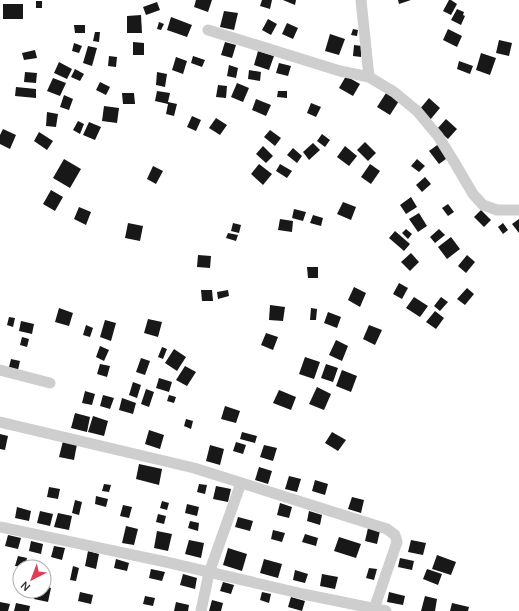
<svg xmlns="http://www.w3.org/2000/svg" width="519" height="611" font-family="Manrope,sans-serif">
	<rect width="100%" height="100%" fill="#fff"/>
	<g fill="#181818">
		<polygon points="196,0 212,0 208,12 194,7"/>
		<polygon points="262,0 272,0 270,9 260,6"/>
		<polygon points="283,0 296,0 295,5"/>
		<polygon points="398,0 411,0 399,4"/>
		<polygon points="449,0 451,0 457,4 451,15 443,11"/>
		<rect x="36" y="1" width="6" height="7"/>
		<polygon points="157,2 160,10 146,15 143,7"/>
		<rect x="3" y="4" width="20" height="15"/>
		<polygon points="457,9 464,12 463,15 465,16 461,25 451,20"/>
		<polygon points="224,11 238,13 234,30 220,27"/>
		<polygon points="141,15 142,33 127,33 127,16"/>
		<polygon points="171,17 192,25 187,37 167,30"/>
		<polygon points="268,19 277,24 271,35 262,30"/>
		<polygon points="159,22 164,24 161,30 157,29"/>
		<polygon points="287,23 298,28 293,39 282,34"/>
		<polygon points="74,25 85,25 85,33 75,33"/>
		<polygon points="353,29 358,30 357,36 351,35"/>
		<polygon points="448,29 462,36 457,47 443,40"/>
		<polygon points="95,32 100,32 99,42 93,41"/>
		<polygon points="330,34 345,39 339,55 325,51"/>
		<polygon points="499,40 512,43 509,56 496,53"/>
		<polygon points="133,42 144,43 144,55 133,55"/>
		<polygon points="225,42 236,45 232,58 221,55"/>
		<polygon points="74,43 82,46 79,53 72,51"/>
		<polygon points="354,45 362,46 361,57 353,56"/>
		<polygon points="88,46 97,48 92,66 83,63"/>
		<polygon points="35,50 37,58 24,60 22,53"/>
		<polygon points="258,51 274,56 269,70 254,65"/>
		<polygon points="481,53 496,58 490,75 476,70"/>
		<polygon points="109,56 117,57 116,67 108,66"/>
		<polygon points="193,56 205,60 202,67 191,63"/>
		<polygon points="176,57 187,61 183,74 172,70"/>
		<polygon points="459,61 473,66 470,74 457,69"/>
		<polygon points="59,62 72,69 67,79 54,73"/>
		<polygon points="279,63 291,66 288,76 276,73"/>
		<polygon points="229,65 238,68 236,78 227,76"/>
		<polygon points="75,69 84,74 80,81 71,77"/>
		<polygon points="249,70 261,72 260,81 248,79"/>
		<polygon points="25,72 37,73 36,83 24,82"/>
		<polygon points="157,72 167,74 165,87 156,85"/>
		<polygon points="346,76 360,84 353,96 339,88"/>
		<polygon points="53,78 66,83 60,96 47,91"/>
		<polygon points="100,82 110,87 106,95 96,90"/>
		<polygon points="237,83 249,88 243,102 231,97"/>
		<polygon points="218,85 227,86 226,98 216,97"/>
		<polygon points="16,87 36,89 36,98 15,96"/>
		<polygon points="157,91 170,93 168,102 177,104 174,116 166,114 168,104 155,101"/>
		<polygon points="278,91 287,91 287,98 277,97"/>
		<polygon points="122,93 134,93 135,104 123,104"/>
		<polygon points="386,93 399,101 390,115 377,107"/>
		<polygon points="64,95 73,99 69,110 60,107"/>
		<polygon points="429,98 440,108 430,120 419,110"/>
		<polygon points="256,99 271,105 266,116 252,110"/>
		<polygon points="311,103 321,107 316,117 307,113"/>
		<polygon points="104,106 119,108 117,123 102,121"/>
		<polygon points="47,112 58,114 56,127 46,126"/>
		<polygon points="192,116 201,120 196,131 187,127"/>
		<polygon points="216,118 227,125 220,135 209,128"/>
		<polygon points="446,119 457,129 448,139 437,129"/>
		<polygon points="78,121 84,124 80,134 73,130"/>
		<polygon points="89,122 101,127 95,140 83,135"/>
		<polygon points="3,129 16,135 10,149 0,144 0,135"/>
		<polygon points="270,130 281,138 275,146 264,137"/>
		<polygon points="39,132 53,141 47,150 34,141"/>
		<polygon points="322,134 330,140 325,147 317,141"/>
		<polygon points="365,142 376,153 368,161 357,150"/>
		<polygon points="313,143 320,150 309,160 303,152"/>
		<polygon points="440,143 450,156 439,164 429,151"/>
		<polygon points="263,146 273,156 266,163 256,154"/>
		<polygon points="345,146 357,156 349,166 337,157"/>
		<polygon points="293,148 302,156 297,163 287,155"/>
		<polygon points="64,159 81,169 70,188 53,178"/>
		<polygon points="417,159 425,166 419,172 411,166"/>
		<polygon points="259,164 272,174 263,185 251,174"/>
		<polygon points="280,164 292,171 287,178 276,171"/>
		<polygon points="370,164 380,171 371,184 361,177"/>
		<polygon points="153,166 163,171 156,184 147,179"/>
		<polygon points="425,177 431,184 422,192 416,185"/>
		<polygon points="51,190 63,197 55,211 43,204"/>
		<polygon points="411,197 417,207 406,214 400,205"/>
		<polygon points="343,202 356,207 351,220 337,214"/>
		<polygon points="448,204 454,212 448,216 442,208"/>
		<polygon points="79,207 91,212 86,225 74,219"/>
		<polygon points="294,209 306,212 303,221 292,218"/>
		<polygon points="481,210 491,220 484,227 474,217"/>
		<polygon points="419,213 427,226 418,232 409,219"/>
		<polygon points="313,215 323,218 321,226 310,223"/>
		<polygon points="280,219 293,221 292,232 278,230"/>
		<polygon points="519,219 519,233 512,224"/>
		<polygon points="128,223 143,226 140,241 125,238"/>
		<polygon points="233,223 241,225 239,233 231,231"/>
		<polygon points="503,223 508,230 503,234 498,227"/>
		<polygon points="406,229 412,234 408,239 402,233"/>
		<polygon points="439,229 445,235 435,243 430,237"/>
		<polygon points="395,231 410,244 404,251 389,238"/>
		<polygon points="228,233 238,235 236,241 226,238"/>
		<polygon points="451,237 460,249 447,259 438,247"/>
		<polygon points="411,253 419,262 410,271 401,262"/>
		<polygon points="198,255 211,256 210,268 197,267"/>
		<polygon points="467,255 475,262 466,273 458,266"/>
		<polygon points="307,267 318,267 318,278 308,278"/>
		<polygon points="399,283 408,288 402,299 393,294"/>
		<polygon points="354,287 366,293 360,307 348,300"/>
		<polygon points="467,288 474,294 465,305 457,299"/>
		<polygon points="201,290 212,290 213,301 202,301"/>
		<polygon points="228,290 229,296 218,299 217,292"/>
		<polygon points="414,297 428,306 420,317 406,308"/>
		<polygon points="441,297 448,302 440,311 434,306"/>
		<polygon points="270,305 285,307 283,321 269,320"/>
		<polygon points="59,308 73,313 69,326 55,322"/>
		<polygon points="311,308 317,309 316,320 310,320"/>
		<polygon points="435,311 444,318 436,329 426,322"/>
		<polygon points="328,312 341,317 337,328 324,323"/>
		<polygon points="9,317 15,318 13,327 7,325"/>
		<polygon points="148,319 162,322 158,337 144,333"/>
		<polygon points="105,320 116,323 111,341 100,337"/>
		<polygon points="21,321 34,324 32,334 19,331"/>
		<polygon points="86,325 93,328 90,337 83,335"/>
		<polygon points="369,325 382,330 375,345 363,339"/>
		<polygon points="266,333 278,337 273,350 261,345"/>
		<polygon points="22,337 29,339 27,347 20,345"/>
		<polygon points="336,340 348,346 342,361 329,355"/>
		<polygon points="100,346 109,350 104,361 96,357"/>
		<polygon points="162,347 167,349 163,359 158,357"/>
		<polygon points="174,349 186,357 177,371 165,363"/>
		<polygon points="305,357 320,362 314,379 299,374"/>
		<polygon points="141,358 150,361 145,375 136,372"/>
		<polygon points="11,359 20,361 18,370 9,367"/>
		<polygon points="100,364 110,366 107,377 97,374"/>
		<polygon points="326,364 338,368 333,382 321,378"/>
		<polygon points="185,366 196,372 187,386 176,380"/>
		<polygon points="342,370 357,376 351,392 336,386"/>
		<polygon points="159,378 172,382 169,392 156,388"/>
		<polygon points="133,382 141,385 137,398 129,395"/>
		<polygon points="317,387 331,394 324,410 309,404"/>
		<polygon points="146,389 154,392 149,407 141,404"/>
		<polygon points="279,390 296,397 291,410 273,403"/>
		<polygon points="85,391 95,394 92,405 82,403"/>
		<polygon points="103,395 114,398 110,409 100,406"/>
		<polygon points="169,395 176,397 174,403 167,401"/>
		<polygon points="122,398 136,403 133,414 119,410"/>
		<polygon points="225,406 240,411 236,423 221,419"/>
		<polygon points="75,413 90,417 87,432 71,428"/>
		<polygon points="93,416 108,421 104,436 88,432"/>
		<polygon points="186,419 193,421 191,429 184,426"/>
		<polygon points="149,430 164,435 160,449 145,444"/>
		<polygon points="242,432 257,436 255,443 240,439"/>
		<polygon points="332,432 346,440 338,451 325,443"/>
		<polygon points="0,434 8,436 5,450 0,449"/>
		<polygon points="63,441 77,444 74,460 59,457"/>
		<polygon points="236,442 246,445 243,454 233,451"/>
		<polygon points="210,445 224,449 220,465 206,461"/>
		<polygon points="264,445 277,448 273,461 260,457"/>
		<polygon points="139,464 162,469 159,485 136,479"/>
		<polygon points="259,467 272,471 268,484 255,480"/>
		<polygon points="289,476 301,479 297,492 285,489"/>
		<polygon points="315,480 328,484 325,495 312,491"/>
		<polygon points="104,484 111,485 109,492 102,491"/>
		<polygon points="199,484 207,485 205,494 197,492"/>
		<polygon points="216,486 231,489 228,502 213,499"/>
		<polygon points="49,487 60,489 58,499 47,497"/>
		<polygon points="96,496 108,499 106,507 95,504"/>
		<polygon points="352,497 364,500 361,513 348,509"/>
		<polygon points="75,500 82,502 79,515 72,513"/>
		<polygon points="162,501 169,503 167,510 160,508"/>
		<polygon points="280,503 292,507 289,518 277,515"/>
		<polygon points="187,504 199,507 197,516 185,513"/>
		<polygon points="123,505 132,507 129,518 120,516"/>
		<polygon points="17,507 31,511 29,521 15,518"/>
		<polygon points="40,511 53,514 50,526 37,523"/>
		<polygon points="309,511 322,515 320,525 307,521"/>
		<polygon points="58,513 72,516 69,530 54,527"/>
		<polygon points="158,514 166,516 164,524 156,522"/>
		<polygon points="238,517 253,521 250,531 235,527"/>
		<polygon points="190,521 199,523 198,531 188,528"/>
		<polygon points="126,526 138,529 134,545 122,543"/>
		<polygon points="368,528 380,531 377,544 365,541"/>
		<polygon points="273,530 285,533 282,542 271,539"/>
		<polygon points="157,531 172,534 168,551 154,548"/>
		<polygon points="305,534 318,538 316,546 302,542"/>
		<polygon points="8,535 21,538 18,549 5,546"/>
		<polygon points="339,537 361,544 356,558 334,551"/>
		<polygon points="189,540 204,543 201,558 185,554"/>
		<polygon points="411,540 426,543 423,555 408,552"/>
		<polygon points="31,541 43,544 41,554 29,551"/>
		<polygon points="54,546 65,548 62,560 51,557"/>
		<polygon points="228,548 247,554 242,571 223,565"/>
		<polygon points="88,551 99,554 96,569 85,566"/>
		<polygon points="437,555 456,562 451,575 432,569"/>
		<polygon points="18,556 27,558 25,567 15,566"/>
		<polygon points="400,558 414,561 412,570 398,567"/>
		<polygon points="116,559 129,563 127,571 114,568"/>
		<polygon points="264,559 282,564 278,578 260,573"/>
		<polygon points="73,566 79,568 76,581 70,580"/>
		<polygon points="369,568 377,569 374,580 366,578"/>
		<polygon points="151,569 165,572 162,581 149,578"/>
		<polygon points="427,569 442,574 438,585 423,579"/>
		<polygon points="295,570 308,574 305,583 293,580"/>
		<polygon points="183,574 197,578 195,589 180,585"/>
		<polygon points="322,574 338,577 335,589 320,586"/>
		<polygon points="223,582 234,585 231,594 220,591"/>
		<polygon points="44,586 51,588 48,602 34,599 36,591 44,591"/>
		<polygon points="80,592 93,595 91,604 78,601"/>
		<polygon points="262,592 271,594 269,603 260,600"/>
		<polygon points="389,592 405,596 403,605 387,602"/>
		<polygon points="145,596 155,598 153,606 143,604"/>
		<polygon points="425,596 437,599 435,611 421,611"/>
		<polygon points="291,597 305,601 302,611 288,607"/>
		<polygon points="212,600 223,603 221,611 209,611"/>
		<polygon points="0,602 10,604 8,611 0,611"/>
		<polygon points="176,602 189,605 188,611 174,611"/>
		<polygon points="16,603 30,606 29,611 14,611"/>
		<polygon points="452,603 469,607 468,611 450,611"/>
	</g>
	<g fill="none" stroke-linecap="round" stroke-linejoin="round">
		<g stroke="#cecece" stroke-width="11">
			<polyline points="361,0 369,77"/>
			<polyline points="208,30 340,71 369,77 394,92 417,111 438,136 453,160 473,194 483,205 497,210 519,210"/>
			<polyline points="0,370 50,383"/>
			<polyline points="0,422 194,468 387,529 395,535 397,542 374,609"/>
			<polyline points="0,527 166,562 303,594 386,611"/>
			<polyline points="201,611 209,573 241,483"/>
		</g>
	</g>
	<g transform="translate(32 579) rotate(222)"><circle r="19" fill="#ffffff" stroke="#adadad"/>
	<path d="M0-3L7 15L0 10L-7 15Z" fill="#df3d57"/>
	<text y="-6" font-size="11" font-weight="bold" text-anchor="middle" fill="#313131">N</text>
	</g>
</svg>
